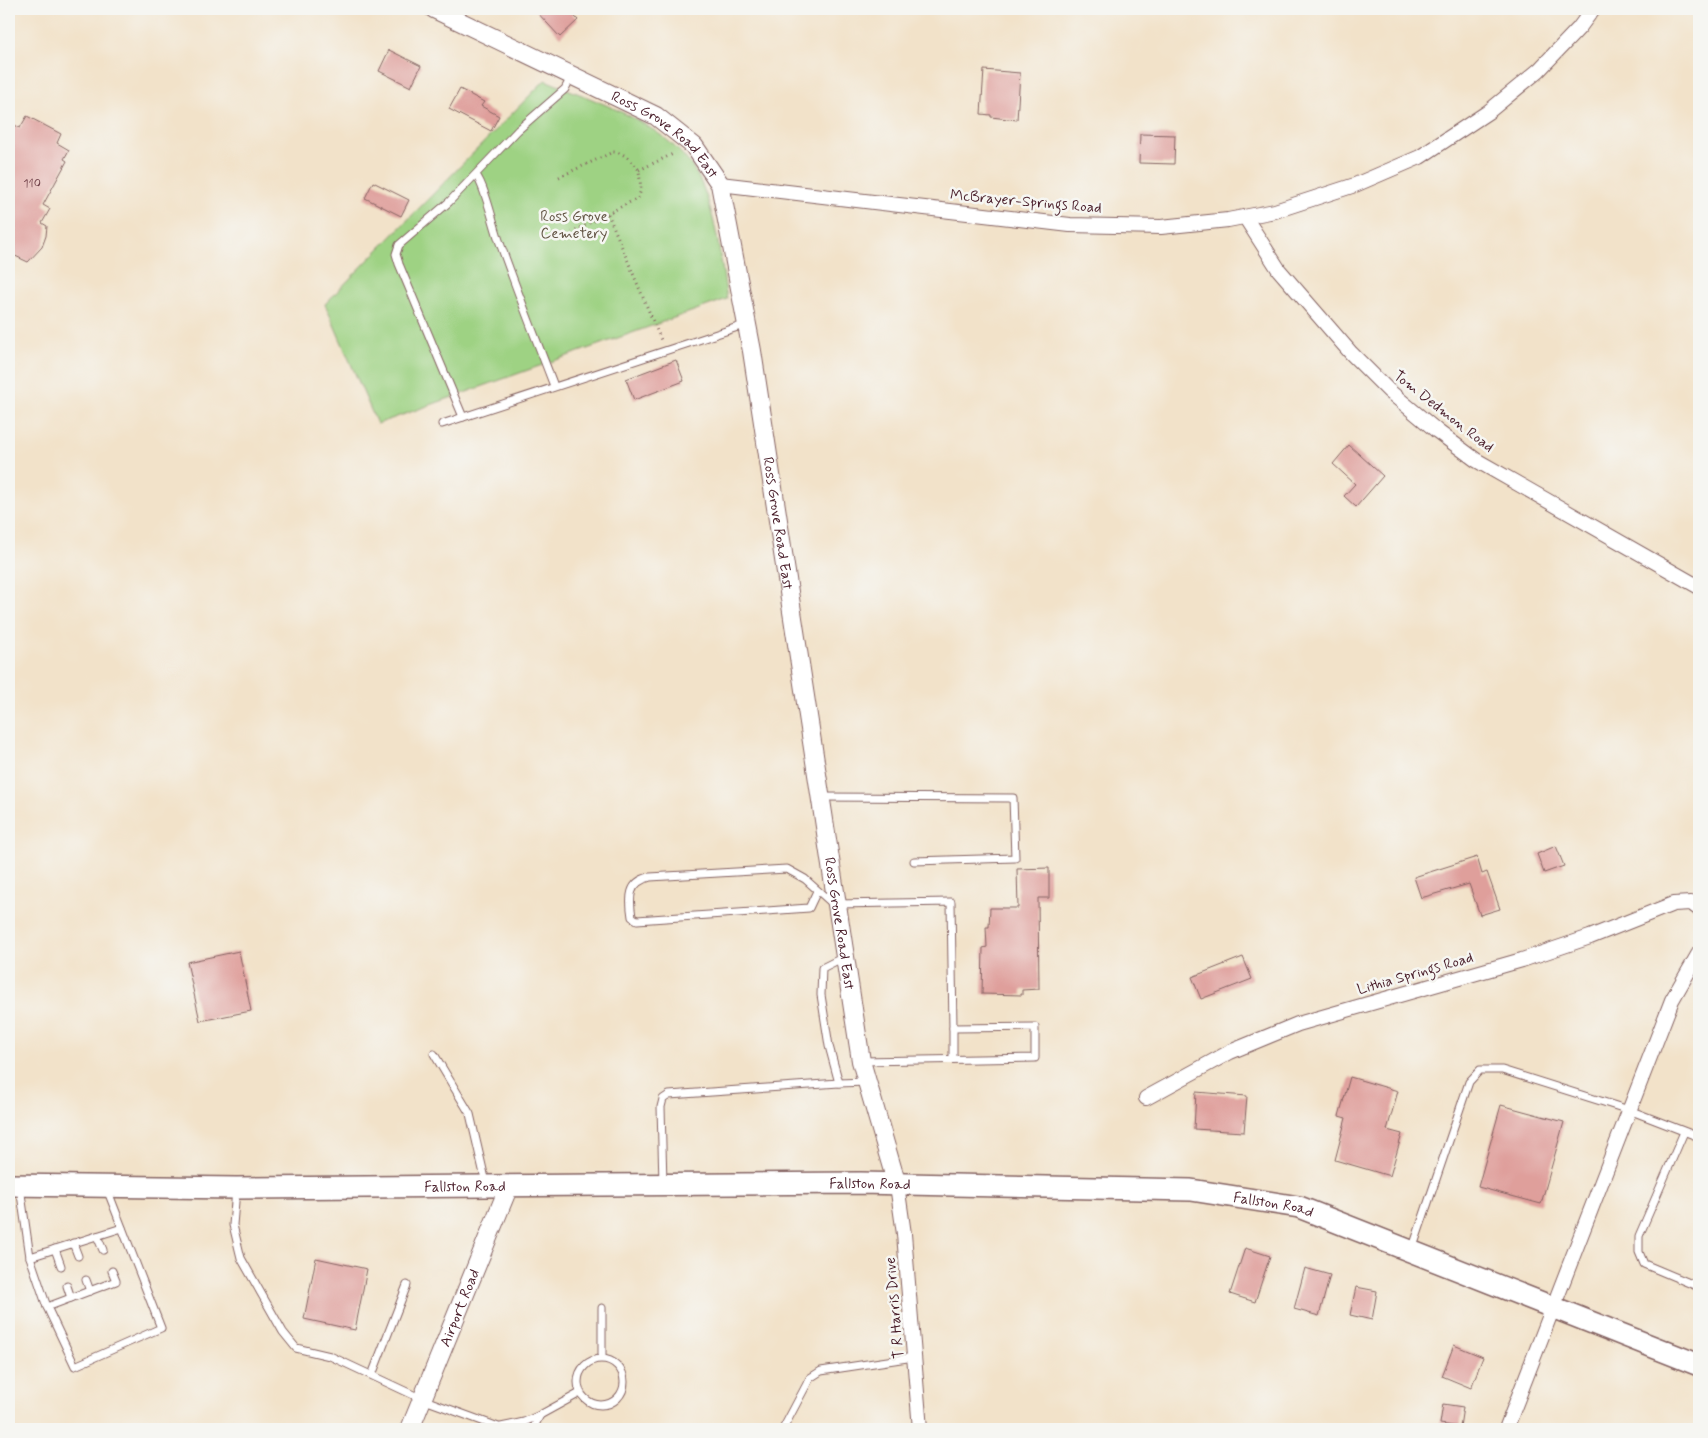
<svg xmlns="http://www.w3.org/2000/svg" width="1708" height="1438" font-family="Mynerve,sans-serif">
	<rect width="100%" height="100%" fill="#f6f6f2"/>
	<filter id="ink" filterUnits="userSpaceOnUse"><feTurbulence type="fractalNoise" baseFrequency=".02" numOctaves="2"/><feDisplacementMap in="SourceGraphic" scale="10" xChannelSelector="R" yChannelSelector="G"/><feConvolveMatrix kernelMatrix="1 2 1 2 8 2 1 2 1" color-interpolation-filters="sRGB"/></filter>
	<filter id="wash" filterUnits="userSpaceOnUse"><feTurbulence type="fractalNoise" baseFrequency=".0096" numOctaves="4" result="noise"/><feDisplacementMap in="SourceGraphic" scale="20" xChannelSelector="R" yChannelSelector="G"/><feGaussianBlur stdDeviation="1.12" result="paint"/><feColorMatrix in="noise" values="0 0 0 0 0 0 0 0 0 0 0 0 0 0 0 0 0 1.4 0 .05"/><feComposite in="paint" operator="in"/></filter>
	<g filter="url(#wash)">
		<rect width="100%" height="100%" fill="#f2e2c9"/>
		<path fill="#9ed283" stroke="#747857" d="M545 80C601 104 678 125 703 187 717 222 721 261 727 299L377 424 325 304Z"/>
		<g id="blocks">
			<g fill="#df9f9b">
				<polygon points="534,9 568,9 578,20 560,37"/>
				<polygon points="389,50 421,66 411,87 379,71"/>
				<polygon points="984,70 1020,73 1017,120 991,117 991,115 981,114"/>
				<polygon points="460,89 484,102 481,106 499,116 491,131 449,109"/>
				<polygon points="27,116 61,134 57,143 69,150 64,159 67,161 43,205 50,209 42,223 47,226 46,236 42,247 28,262 9,253 9,122 20,128"/>
				<polygon points="1140,134 1175,135 1174,164 1139,163"/>
				<polygon points="373,182 409,200 401,216 365,198"/>
				<polygon points="676,360 684,381 634,400 626,379"/>
				<polygon points="1349,445 1383,476 1356,507 1344,496 1355,484 1333,464"/>
				<polygon points="1556,846 1564,866 1544,873 1537,854"/>
				<polygon points="1477,857 1482,874 1487,872 1500,909 1480,915 1469,884 1421,898 1414,877"/>
				<polygon points="1049,868 1049,898 1038,898 1039,989 1022,990 1022,995 982,994 983,948 987,947 986,927 989,927 990,908 1018,908 1017,869"/>
				<polygon points="239,951 251,1011 200,1021 187,962"/>
				<polygon points="1243,957 1252,979 1201,999 1192,977"/>
				<polygon points="1350,1077 1398,1091 1387,1130 1402,1134 1390,1176 1335,1160 1346,1118 1339,1116"/>
				<polygon points="1196,1092 1247,1096 1244,1132 1194,1129"/>
				<polygon points="1501,1105 1564,1122 1541,1204 1478,1187"/>
				<polygon points="1245,1248 1270,1256 1255,1302 1230,1294"/>
				<polygon points="316,1258 367,1269 355,1330 304,1319"/>
				<polygon points="1305,1268 1330,1275 1319,1316 1294,1309"/>
				<polygon points="1356,1287 1377,1291 1372,1320 1350,1315"/>
				<polygon points="1454,1345 1483,1357 1471,1388 1442,1376"/>
				<polygon points="1443,1404 1463,1407 1460,1427 1440,1424"/>
			</g>
		</g>
	</g>
	<g filter="url(#ink)">
		<use href="#blocks" fill-opacity="0" stroke="#856362" stroke-width="1"/>
		<g fill="none" stroke-linecap="round" stroke-linejoin="round">
			<g stroke="#856362" stroke-width="9">
				<g id="service">
					<path d="M476 175C485 186 494 227 500 243 517 291 536 339 554 386"/>
					<polyline points="463,417 399,264 396,254 399,245 449,202 518,130 565,89 572,75"/>
					<polyline points="442,424 747,324"/>
					<polyline points="821,797 1013,798 1015,858 914,861"/>
					<path d="M817 891 809 908 637 920 632 917C629 898 628 882 650 877L787 869 805 879 834 905"/>
					<polyline points="837,904 951,902 953,1028 1035,1027 1035,1058 861,1061"/>
					<polyline points="844,957 822,968 821,995 829,1046 839,1083 866,1082"/>
					<polyline points="434,1054 470,1114 486,1183"/>
					<polyline points="953,1059 953,1028"/>
					<polyline points="1684,1132 1639,1236 1639,1252 1644,1264 1699,1287"/>
					<polyline points="663,1183 661,1107 663,1099 669,1095 839,1083"/>
					<polyline points="20,1187 30,1257 122,1228"/>
					<polyline points="107,1189 161,1328 75,1366 47,1307 116,1281 112,1271"/>
					<polyline points="236,1190 233,1225 241,1258 283,1332 296,1348 330,1356 422,1399 504,1429"/>
					<polyline points="97,1236 103,1250"/>
					<polyline points="73,1243 78,1256"/>
					<polyline points="55,1249 61,1266"/>
					<polyline points="1412,1250 1469,1082 1480,1070 1502,1070 1629,1110 1699,1137"/>
					<polyline points="30,1257 47,1307"/>
					<polyline points="86,1280 90,1291"/>
					<polyline points="67,1286 71,1298"/>
					<polyline points="602,1308 602,1358"/>
					<circle cx="601" cy="1382" r="23"/>
					<polyline points="372,1375 407,1285"/>
					<polyline points="501,1427 524,1422 540,1415"/>
					<polyline points="533,1429 540,1415 580,1393"/>
					<polyline points="783,1429 810,1378 821,1371 914,1357"/>
				</g>
			</g>
			<g stroke="#856362" stroke-width="16">
				<g id="minor">
					<polyline points="720,184 1070,225 1161,227 1228,220 1275,211 1355,185 1420,157 1488,112 1539,70 1579,28 1593,9"/>
					<polyline points="1245,217 1279,270 1351,353 1389,391 1437,431 1476,460 1699,587"/>
					<polyline points="1146,1098 1230,1052 1298,1024 1522,960 1590,937 1673,904 1691,903 1699,909"/>
					<polyline points="897,1185 904,1234 920,1429"/>
					<polyline points="1506,1429 1672,1000 1699,953"/>
				</g>
			</g>
			<g stroke="#856362" stroke-width="20">
				<g id="tertiary">
					<path id="s1" d="M434 9 656 116 694 146 720 184 752 351 861 1061 897 1185"/>
					<path id="s2" d="M410 1429 509 1186"/>
				</g>
			</g>
			<g stroke="#856362" stroke-width="24">
				<g id="primary">
					<path id="s3" d="M9 1185 236 1188 860 1183 1191 1190 1299 1207 1699 1365"/>
				</g>
			</g>
			<g stroke="#856362" stroke-width="3" stroke-dasharray="1 4" stroke-linecap="butt">
				<polyline points="639,170 675,153"/>
				<path d="M559 177 613 152C625 152 632 162 639 170L641 190 638 198 572 232"/>
				<polyline points="608,214 661,340"/>
			</g>
			<use href="#service" stroke="#fff" stroke-width="7"/>
			<use href="#minor" stroke="#fff" stroke-width="14"/>
			<use href="#tertiary" stroke="#fff" stroke-width="18"/>
			<use href="#primary" stroke="#fff" stroke-width="21"/>
		</g>
	</g>
	<g text-anchor="middle" stroke-width="5" stroke-linejoin="round" paint-order="stroke">
		<g font-size="12" fill="#6f3f47">
			<text x="32" y="187">110</text>
		</g>
		<g font-size="15" fill="#4a1f2b" stroke="#f6f6f2">
			<text dy="5" stroke="none"><textPath href="#s1" startOffset="265">Ross Grove Road East</textPath></text>
			<text transform="translate(1026 201) rotate(5)" y="5">McBrayer-Springs Road</text>
			<text transform="translate(1444 411) rotate(38)" y="5">Tom Dedmon Road</text>
			<text dy="5" stroke="none"><textPath href="#s1" startOffset="685">Ross Grove Road East</textPath></text>
			<text dy="5" stroke="none"><textPath href="#s1" startOffset="1090">Ross Grove Road East</textPath></text>
			<text transform="translate(1415 973) rotate(-16)" y="5">Lithia Springs Road</text>
			<text dy="5" stroke="none"><textPath href="#s3" startOffset="861">Fallston Road</textPath></text>
			<text dy="5" stroke="none"><textPath href="#s3" startOffset="456">Fallston Road</textPath></text>
			<text dy="5" stroke="none"><textPath href="#s3" startOffset="1266">Fallston Road</textPath></text>
			<text dy="5" stroke="none"><textPath href="#s2" startOffset="131">Airport Road</textPath></text>
			<text transform="translate(894 1308) rotate(-95)" y="5">T R Harris Drive</text>
		</g>
		<g font-size="15" fill="#635545" stroke="#f6f6f2">
			<text x="574" y="221">Ross Grove<tspan x="574" dy="17">Cemetery</tspan></text>
		</g>
	</g>
	<rect width="1708" height="1438" fill="none" stroke="#f6f6f2" stroke-width="30"/>
</svg>
